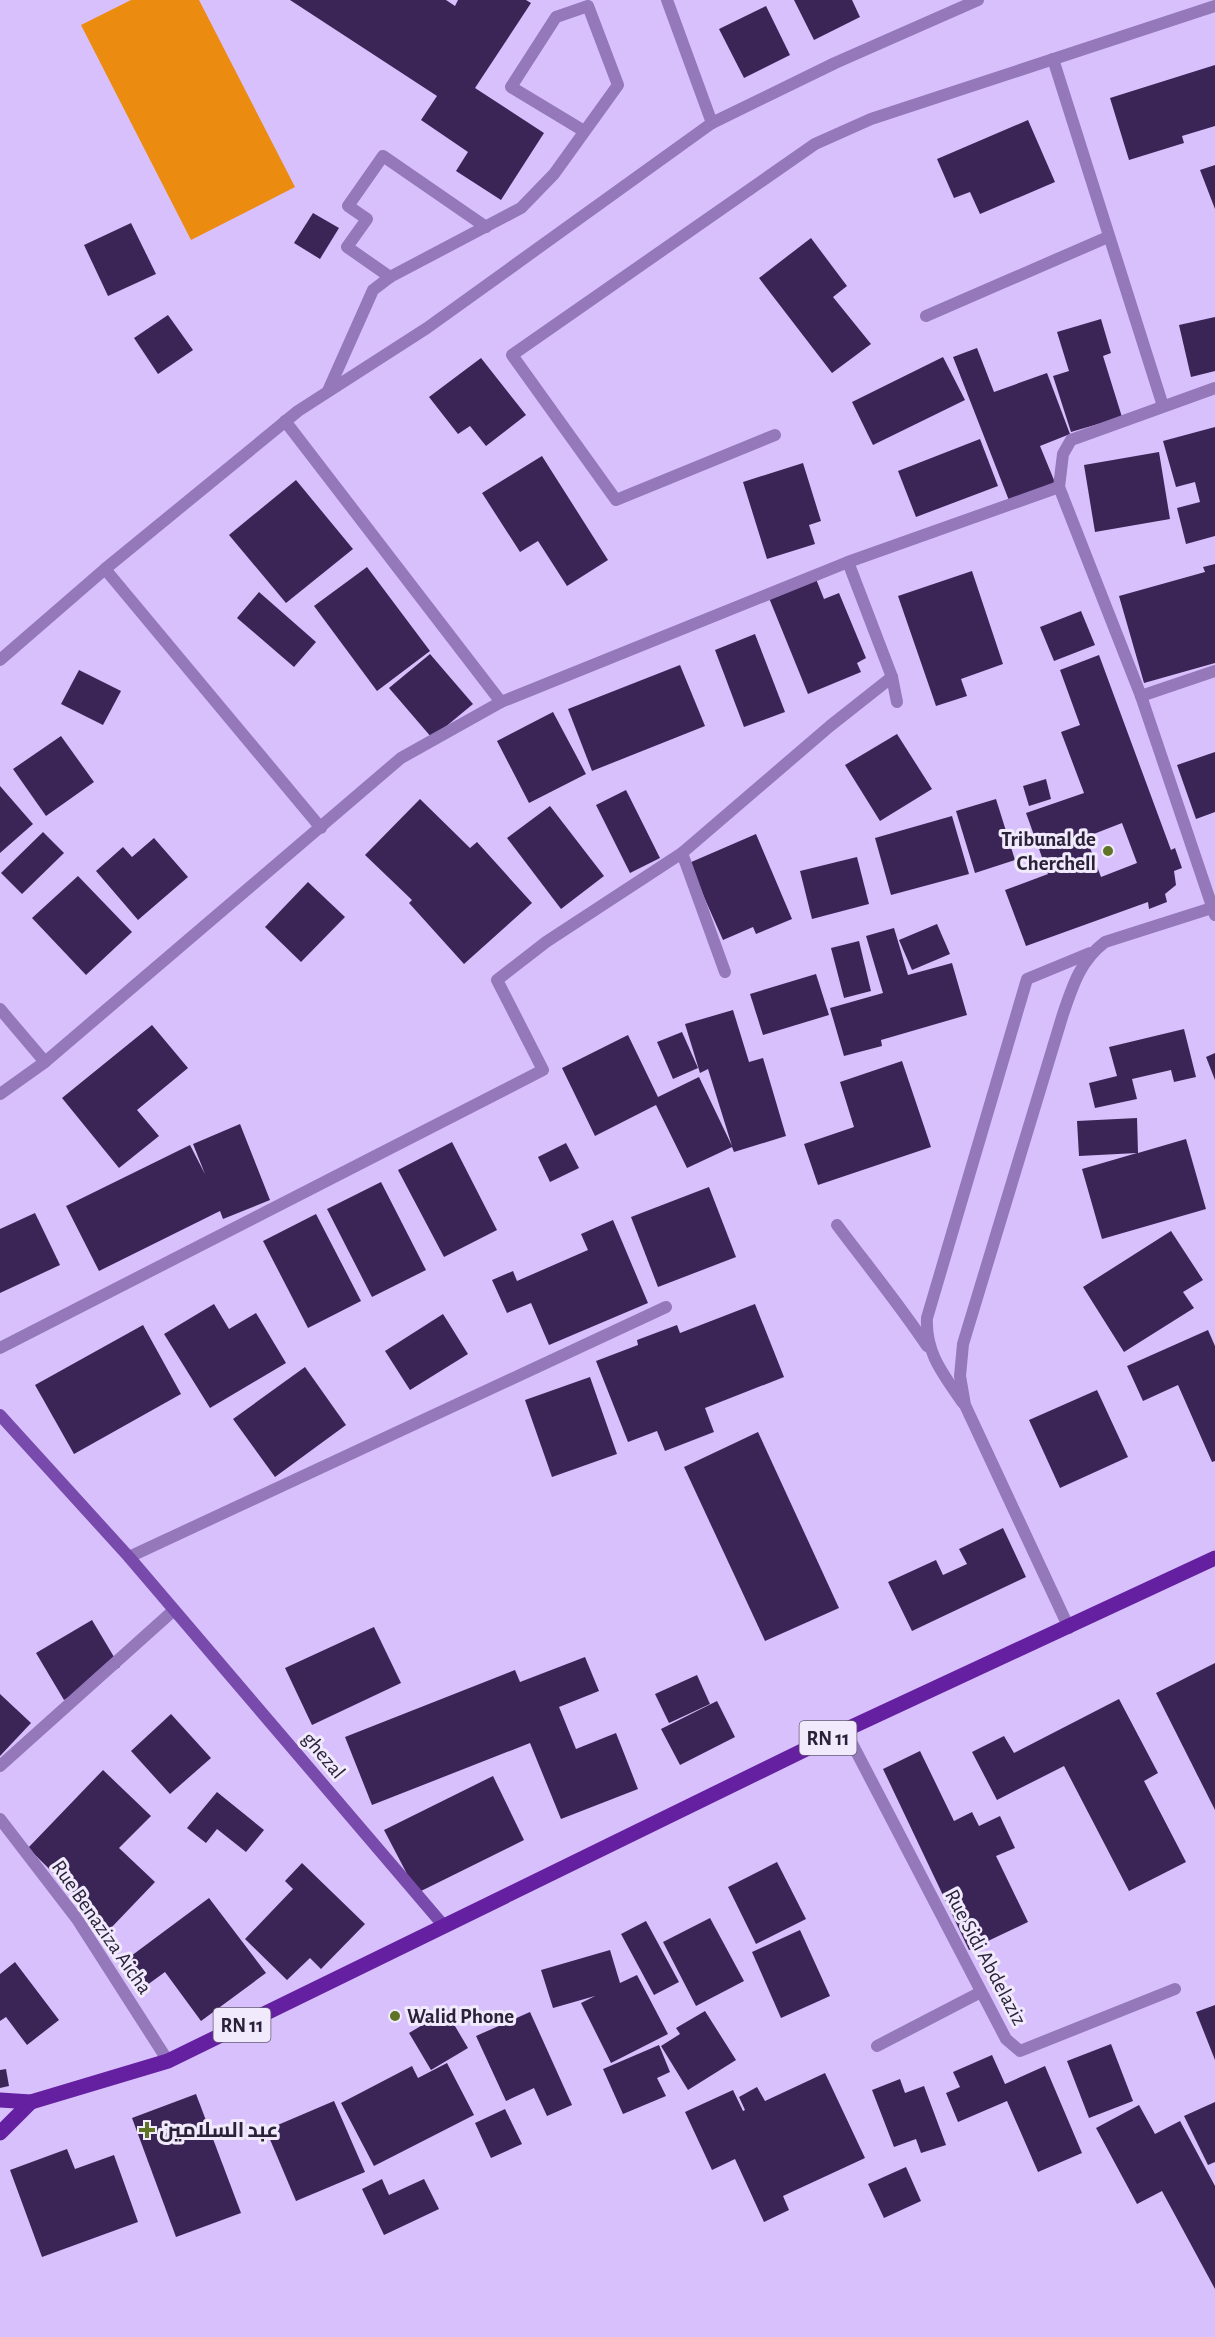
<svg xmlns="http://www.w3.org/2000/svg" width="1215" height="2337" font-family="'Alegreya Sans',Cairo,sans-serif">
	<rect width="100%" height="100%" fill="#d8c0fd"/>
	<polygon fill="#eb8b0f" points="131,0 199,0 295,187 191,240 81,25"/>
	<g fill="#3b2556" fill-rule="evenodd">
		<polygon points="290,0 446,0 455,6 458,0 526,0 531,3 475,88 544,133 501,200 456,171 468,152 421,120 437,96"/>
		<polygon points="794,0 852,0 860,17 814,40"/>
		<polygon points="766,6 790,55 744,78 719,29"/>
		<polygon points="1215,65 1215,126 1182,136 1184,143 1129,160 1110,98"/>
		<polygon points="1028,120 1055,182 980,214 970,192 954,198 937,159"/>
		<polygon points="1215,165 1215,209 1200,170"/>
		<polygon points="313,213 339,228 320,259 294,243"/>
		<polygon points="131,223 156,274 108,296 84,245"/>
		<polygon points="811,238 847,286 833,297 871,344 832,373 759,278"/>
		<polygon points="168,315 193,350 158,374 134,338"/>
		<polygon points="1215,317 1215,371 1191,377 1179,325"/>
		<polygon points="1101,319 1111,353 1103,356 1122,417 1071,432 1053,376 1069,371 1057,332"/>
		<polygon points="977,348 994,392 1047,373 1070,434 1040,446 1056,485 1010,503 953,357"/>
		<polygon points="943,357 965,400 873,445 852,402"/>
		<polygon points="481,358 526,415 486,446 470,426 458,434 429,397"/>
		<polygon points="1215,427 1215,536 1186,544 1177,508 1200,502 1195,482 1176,487 1163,441"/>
		<polygon points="980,439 998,486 916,517 898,471"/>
		<polygon points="1159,452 1170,519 1095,532 1084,465"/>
		<polygon points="542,456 608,560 567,586 538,541 520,552 482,493"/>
		<polygon points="803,463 821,521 809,525 815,544 767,559 743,482"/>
		<polygon points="296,480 353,549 286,603 229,535"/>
		<polygon points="1215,564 1215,663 1144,683 1119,596 1205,572 1203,567"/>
		<polygon points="367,567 430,651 377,691 314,606"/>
		<polygon points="972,571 1003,664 961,679 967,696 936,706 898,596"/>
		<polygon points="816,579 824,599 839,593 866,658 857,663 861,672 808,694 769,598"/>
		<polygon points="259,592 316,642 294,667 237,618"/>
		<polygon points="1081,611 1095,645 1054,661 1040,627"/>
		<polygon points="755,634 785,712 744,727 715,650"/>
		<polygon points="430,654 473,704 432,738 389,688"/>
		<path d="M1099 655 1171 850 1175 848 1182 868 1174 871 1176 885 1165 894 1167 902 1149 909 1148 902 1026 946 1005 890 1048 874 1026 813 1084 793 1061 732 1080 725 1060 670ZM1122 823 1137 863 1101 877 1086 837Z"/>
		<polygon points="680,665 705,726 592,771 568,709"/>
		<polygon points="79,670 121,691 103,725 61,704"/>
		<polygon points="553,712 586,774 529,803 497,741"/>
		<polygon points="897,734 932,789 880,821 845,765"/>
		<polygon points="61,736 94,782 46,816 13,769"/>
		<polygon points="1215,752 1215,812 1196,819 1177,765"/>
		<polygon points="1046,779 1051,799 1029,806 1023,786"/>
		<polygon points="0,786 33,824 0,853"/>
		<polygon points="626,790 660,858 630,873 596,805"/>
		<polygon points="420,799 470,848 477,842 532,903 464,964 409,903 412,900 365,855"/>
		<polygon points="996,799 1015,860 975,873 956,811"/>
		<polygon points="550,806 604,876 561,909 507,838"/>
		<polygon points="952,816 969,874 891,895 875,838"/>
		<polygon points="43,832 64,853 22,894 1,873"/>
		<polygon points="756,834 792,919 756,934 753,927 723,940 689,863"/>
		<polygon points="154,838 188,877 138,920 96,871 123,847 132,857"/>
		<polygon points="857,857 869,904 812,919 800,871"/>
		<polygon points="78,876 132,932 86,975 32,918"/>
		<polygon points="308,882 345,917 301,962 265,927"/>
		<polygon points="937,924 950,954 912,970 899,940"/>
		<polygon points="894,928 908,975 952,963 967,1015 881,1040 882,1046 844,1056 830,1008 883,993 866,936"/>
		<polygon points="859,941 871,991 844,998 831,948"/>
		<polygon points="816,974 829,1015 763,1035 750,994"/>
		<polygon points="733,1010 749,1062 763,1058 786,1136 734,1152 732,1147 687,1168 656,1105 595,1136 562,1068 628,1035 658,1097 699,1077 732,1146 708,1069 700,1073 685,1024"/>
		<polygon points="152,1025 188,1068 137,1110 159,1136 119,1168 62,1098"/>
		<polygon points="1184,1029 1196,1077 1174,1082 1171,1070 1132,1079 1137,1099 1095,1108 1089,1083 1117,1076 1109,1047"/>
		<polygon points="682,1032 698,1068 673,1079 657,1042"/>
		<polygon points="1215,1053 1215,1080 1206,1057"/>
		<polygon points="902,1061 931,1147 818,1185 804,1144 854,1127 840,1082"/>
		<polygon points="1137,1118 1138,1153 1186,1139 1206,1209 1102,1239 1082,1169 1137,1153 1079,1156 1077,1121"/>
		<polygon points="240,1124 270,1200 223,1219 220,1211 99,1271 66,1206 190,1145 205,1174 193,1144"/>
		<polygon points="452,1142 497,1230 444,1257 398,1170"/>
		<polygon points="566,1143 579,1168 550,1182 538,1157"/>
		<polygon points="381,1182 426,1270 372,1297 327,1209"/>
		<polygon points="709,1187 736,1257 658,1287 631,1217"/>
		<polygon points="35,1213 60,1265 0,1293 0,1229"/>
		<polygon points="316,1214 361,1301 308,1328 263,1241"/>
		<polygon points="613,1220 648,1303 549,1345 531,1303 507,1313 492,1280 513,1271 517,1281 588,1250 581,1234"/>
		<polygon points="1171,1231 1203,1280 1183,1292 1194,1308 1124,1352 1083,1287"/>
		<polygon points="214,1304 229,1329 256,1313 286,1363 210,1408 164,1334"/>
		<polygon points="755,1304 784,1377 705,1408 714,1432 665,1451 657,1431 628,1442 596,1361 638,1345 637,1340 677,1325 680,1333"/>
		<polygon points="443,1314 468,1354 410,1390 385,1351"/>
		<polygon points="143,1325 181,1394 74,1454 35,1385"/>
		<polygon points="1208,1330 1215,1346 1215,1461 1212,1462 1178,1385 1143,1401 1127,1366"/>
		<polygon points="305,1367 346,1425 275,1477 233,1419"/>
		<polygon points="590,1377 617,1454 552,1477 525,1400"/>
		<polygon points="1097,1390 1128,1457 1060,1488 1029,1420"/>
		<polygon points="758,1432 839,1608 765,1641 684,1467"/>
		<polygon points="1003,1528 1026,1577 912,1631 888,1582 936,1560 943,1575 967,1564 959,1549"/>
		<polygon points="92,1620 120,1667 64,1700 36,1653"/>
		<polygon points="374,1627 401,1683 312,1725 285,1668"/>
		<polygon points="585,1657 599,1691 559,1707 576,1749 616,1733 638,1789 561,1819 530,1743 372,1805 345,1737 515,1670 520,1682"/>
		<polygon points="1215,1663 1215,1810 1156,1693"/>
		<polygon points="697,1675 710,1704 669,1723 655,1694"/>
		<polygon points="0,1694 31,1723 0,1756"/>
		<polygon points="1119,1699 1158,1773 1144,1781 1186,1862 1129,1891 1064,1766 997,1800 972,1752 1004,1736 1014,1753"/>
		<polygon points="717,1701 735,1737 680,1765 661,1729"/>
		<polygon points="171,1714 211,1758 170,1794 131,1751"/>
		<polygon points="920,1751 954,1821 972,1812 979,1826 1000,1816 1015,1848 996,1856 1028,1922 969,1950 883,1769"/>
		<polygon points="103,1770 151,1816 119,1848 155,1882 110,1929 28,1848"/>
		<polygon points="493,1776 524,1840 417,1893 384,1830"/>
		<polygon points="217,1792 264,1830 246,1852 217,1829 206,1843 187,1828"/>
		<polygon points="777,1862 806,1919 756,1944 728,1887"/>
		<polygon points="302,1863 365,1924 321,1969 310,1958 287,1980 245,1939 293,1889 285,1881"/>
		<polygon points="209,1898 266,1973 201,2021 165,1972 143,1988 123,1962"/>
		<polygon points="710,1918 744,1981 696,2006 663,1942"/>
		<polygon points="646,1921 679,1982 654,1995 621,1934"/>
		<polygon points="800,1930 830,1996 781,2018 752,1952"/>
		<polygon points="610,1950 620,1983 637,1975 668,2034 611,2063 581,2003 595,1996 553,2008 541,1970"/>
		<polygon points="15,1962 59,2020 27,2045 6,2017 0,2021 0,1974"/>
		<polygon points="1215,2005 1215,2060 1196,2012"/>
		<polygon points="446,2011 468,2048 431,2070 409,2033"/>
		<polygon points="705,2011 736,2060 688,2090 661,2046 680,2034 676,2028"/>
		<polygon points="530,2012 572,2105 547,2116 534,2088 506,2101 476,2036"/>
		<polygon points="1111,2044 1133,2101 1089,2118 1067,2061"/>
		<polygon points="659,2045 670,2072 657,2078 666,2096 623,2114 603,2069"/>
		<polygon points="992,2055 1005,2084 1045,2066 1082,2153 1038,2172 1007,2101 958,2122 946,2093 960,2087 953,2072"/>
		<polygon points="447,2063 474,2115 374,2166 341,2103 412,2066 418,2078"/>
		<polygon points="6,2069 9,2086 0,2088 0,2070"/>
		<polygon points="825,2073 865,2158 783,2196 789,2210 764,2222 735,2159 712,2170 685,2112 733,2090 743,2111 745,2110 739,2097 757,2087 765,2101"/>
		<polygon points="900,2079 905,2093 924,2086 946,2145 921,2153 916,2139 894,2147 872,2090"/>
		<polygon points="196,2094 241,2213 176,2237 132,2118"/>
		<polygon points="334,2101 365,2172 296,2201 266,2130"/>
		<polygon points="1215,2102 1215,2162 1208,2165 1184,2116"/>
		<polygon points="1139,2105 1155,2134 1180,2121 1215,2186 1215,2289 1162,2191 1137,2204 1096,2128"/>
		<polygon points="505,2109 522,2144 491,2158 475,2123"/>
		<polygon points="67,2149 75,2169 114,2155 138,2222 42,2257 10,2170"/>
		<polygon points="906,2167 921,2201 884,2218 868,2184"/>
		<polygon points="382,2179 389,2195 424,2179 439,2209 384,2235 362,2189"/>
	</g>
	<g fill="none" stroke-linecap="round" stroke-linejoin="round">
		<g stroke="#9478ba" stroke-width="12">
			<polyline points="667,0 712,123"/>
			<polyline points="1053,59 1163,406"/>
			<polyline points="390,277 347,247 367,219 348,206 383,156 486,227"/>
			<polyline points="926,316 1108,237"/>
			<polyline points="1215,388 1071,440 1063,454 1059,487 1141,696 1215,915"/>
			<polyline points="328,391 373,290 390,277 521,208 554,174 618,85 588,6 556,17 511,87 584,131"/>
			<polyline points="285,421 501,702"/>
			<polyline points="775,435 616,500 512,355 815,144 871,119 1215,6"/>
			<polyline points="848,562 892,677 897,702"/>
			<polyline points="105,569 321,828"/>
			<polyline points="0,660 105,569 298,411 427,328 712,123 835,63 978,0"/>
			<polyline points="1141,696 1215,671"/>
			<polyline points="682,853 725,972"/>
			<polyline points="0,1009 45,1062"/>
			<polyline points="0,1094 45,1062 401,758 501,702 848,562 1059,487"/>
			<path d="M837 1225C867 1265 899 1304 927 1346"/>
			<polyline points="0,1348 543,1070 497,980 546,942 682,853 830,726 892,677"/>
			<path d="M963 1403C944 1375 925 1353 927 1318L1027 979 1090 953"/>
			<polyline points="129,1557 666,1307"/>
			<path d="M1069 1628 965 1405 960 1376 963 1344 1063 1014C1073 985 1080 961 1105 942L1215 907"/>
			<polyline points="845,1730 1006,2039 1020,2051 1175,1989"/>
			<polyline points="0,1766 174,1610"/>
			<polyline points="0,1819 77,1919 168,2061"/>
			<polyline points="877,2046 981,1992"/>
		</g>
		<polyline stroke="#784aac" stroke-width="12" points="0,1415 129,1557 444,1926"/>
		<g stroke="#6520a1" stroke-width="15">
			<polyline points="0,2100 31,2102 168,2061 845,1730 1215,1558"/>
			<polyline points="0,2133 31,2102"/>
		</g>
	</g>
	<g fill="#5f7424" stroke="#f1eafd" stroke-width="2">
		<circle cx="1108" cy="851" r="6"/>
		<circle cx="395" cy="2016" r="6"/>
		<path d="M144 2121h6v6h6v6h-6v6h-6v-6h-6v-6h6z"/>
	</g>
	<g text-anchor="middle" stroke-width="6" stroke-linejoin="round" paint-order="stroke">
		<g fill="#f1eafd" stroke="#665d73" stroke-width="1.5">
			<rect x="799.5" y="1721" width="57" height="34" rx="4.5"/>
			<rect x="213.5" y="2008" width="57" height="34" rx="4.5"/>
		</g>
		<g font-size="20" font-weight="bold" fill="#2b2138">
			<text x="828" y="1745">RN 11</text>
			<text x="242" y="2032">RN 11</text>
		</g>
		<g font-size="21" font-weight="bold" fill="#2b2138" stroke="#f1eafd" text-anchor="start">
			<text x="1096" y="846" text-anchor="end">Tribunal de<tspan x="1096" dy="24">Cherchell</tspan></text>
			<text x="407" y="2023">Walid Phone</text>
			<text x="159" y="2137">عبد السلامين</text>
		</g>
		<g font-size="21" fill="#2b2138" stroke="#f1eafd">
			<text transform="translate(324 1755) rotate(50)" y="7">ghezal</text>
			<text transform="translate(102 1927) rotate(55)" y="7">Rue Benaziza Aicha</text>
			<text transform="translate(986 1957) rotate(62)" y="7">Rue Sidi Abdelaziz</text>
		</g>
	</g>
</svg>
